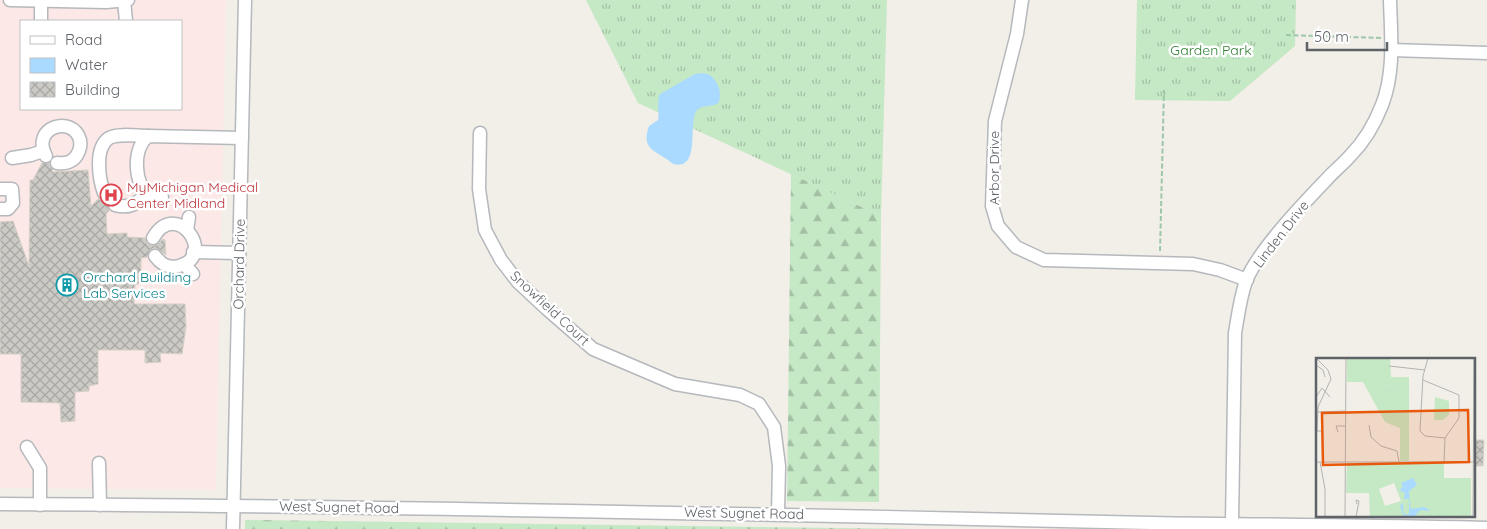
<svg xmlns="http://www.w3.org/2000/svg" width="1487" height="529" font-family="Quicksand,sans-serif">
	<defs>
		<pattern id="grass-tufts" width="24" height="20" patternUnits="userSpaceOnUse" patternTransform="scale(1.25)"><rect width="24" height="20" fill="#c5e8c5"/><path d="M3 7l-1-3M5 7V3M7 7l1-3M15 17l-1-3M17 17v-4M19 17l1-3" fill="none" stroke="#a3c0a4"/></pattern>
		<pattern id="forest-firs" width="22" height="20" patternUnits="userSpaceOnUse" patternTransform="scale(1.25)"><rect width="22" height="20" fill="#c5e8c5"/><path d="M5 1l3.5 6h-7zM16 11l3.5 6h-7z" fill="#a3c0a4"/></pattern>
		<pattern id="building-cross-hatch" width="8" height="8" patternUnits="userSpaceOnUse" patternTransform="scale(1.25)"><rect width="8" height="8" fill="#cccac5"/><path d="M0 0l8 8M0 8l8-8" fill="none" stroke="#a9a8a4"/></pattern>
	</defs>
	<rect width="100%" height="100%" fill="#f1efe8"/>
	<path fill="#fce8e6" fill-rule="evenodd" d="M0 0H226L216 490 0 488ZM21 21H181V109H21Z"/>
	<g fill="url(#grass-tufts)">
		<polygon points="586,0 887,0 881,216 638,103"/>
		<polygon points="1137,0 1296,0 1295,46 1230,101 1135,100"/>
	</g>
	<g fill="url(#forest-firs)">
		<polygon points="791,174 881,216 879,502 787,501"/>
		<polygon points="245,520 918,529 245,529"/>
	</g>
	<path fill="#aadaff" d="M703 73 710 75C718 82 722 91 719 102 713 108 703 104 697 110 687 123 702 171 673 164 657 150 640 151 649 126L658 120C660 111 656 102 660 94L695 74Z"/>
	<g fill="url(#building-cross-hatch)" stroke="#d6d1c6">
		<polygon points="42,163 49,163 53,170 52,172 88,170 91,206 98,199 103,201 110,199 112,193 117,197 112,197 107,203 109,211 106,214 107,234 127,233 127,237 145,238 147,244 152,246 156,245 163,239 165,240 166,255 158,249 154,248 150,250 147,257 141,258 141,275 139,275 139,284 135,284 134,304 185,304 186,327 182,354 160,353 161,362 145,363 145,350 98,350 98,384 89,386 89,391 75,392 75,421 61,422 60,403 21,402 21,354 0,354 0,222 13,221 29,266 30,180 33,180"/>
		<polygon points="1473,440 1484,440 1483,466 1473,466"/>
	</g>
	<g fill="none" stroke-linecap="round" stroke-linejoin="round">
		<g stroke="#b5b8bc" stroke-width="15">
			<g id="minor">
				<polyline points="10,0 106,2 128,0"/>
				<polyline points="1022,0 1017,34 995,121 992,206 998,226 1016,247 1044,260 1193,264 1220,270 1247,280"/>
				<polyline points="41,1 41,21"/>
				<polyline points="124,1 126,21"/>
				<polyline points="1391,50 1487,53"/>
				<polyline points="480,133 479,189 485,230 501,260 518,282 547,309 593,349 675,384 740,395 759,404 774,427 779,466 778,513"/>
				<path d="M46 156C30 127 73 114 80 140 81 145 80 150 77 155 73 162 65 164 57 163"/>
				<polyline points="12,158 31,155 43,151"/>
				<polyline points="0,189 12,189 13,203 8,209 0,209"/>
				<path d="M104 193C99 179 94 148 109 138 119 133 137 136 148 136"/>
				<path d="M162 197 149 196C134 183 132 149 148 136L242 138"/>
				<path d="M115 205C129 209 137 204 146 194"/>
				<polyline points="187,230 189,217"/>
				<path d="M153 238C176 197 218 256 179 266 168 269 161 264 155 256"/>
				<polyline points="193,252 239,253"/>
				<polyline points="184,264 193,274"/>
				<polyline points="27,447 40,468 40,505"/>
				<polyline points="99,463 100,505"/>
				<path d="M0 504C384 506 767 514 1151 523 1263 525 1375 525 1487 528"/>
				<path d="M1232 523 1235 333C1238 316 1240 298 1246 281 1258 251 1302 205 1326 180 1333 172 1342 165 1350 156 1364 142 1375 123 1382 105 1395 72 1391 35 1390 0"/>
				<polyline points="233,529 245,0"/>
			</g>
		</g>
		<g stroke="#9cc7a9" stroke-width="2" stroke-dasharray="5 2.5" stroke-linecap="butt">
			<polyline points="1286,35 1381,38"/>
			<polyline points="1160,251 1164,90"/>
		</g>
		<use href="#minor" stroke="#fff" stroke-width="12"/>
	</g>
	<defs>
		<g id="hospital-ring" transform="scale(1.125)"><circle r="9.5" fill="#fff" stroke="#e0444e" stroke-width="1.5"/><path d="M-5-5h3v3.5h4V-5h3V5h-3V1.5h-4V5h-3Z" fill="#e0444e"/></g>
		<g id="building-ring" transform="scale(1.125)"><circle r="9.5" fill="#fff" stroke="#0f9aa8" stroke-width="1.5"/><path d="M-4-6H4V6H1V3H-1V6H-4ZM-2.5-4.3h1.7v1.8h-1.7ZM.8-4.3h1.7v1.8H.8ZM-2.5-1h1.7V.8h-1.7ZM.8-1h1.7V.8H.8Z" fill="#0f9aa8"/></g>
	</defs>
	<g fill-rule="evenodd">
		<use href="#hospital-ring" x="111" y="195"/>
		<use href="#building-ring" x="67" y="285"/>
	</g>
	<g text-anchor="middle" stroke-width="5" stroke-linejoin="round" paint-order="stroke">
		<g font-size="14" fill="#348238" stroke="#fff">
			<text x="1211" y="55">Garden Park</text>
		</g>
		<g font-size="14" fill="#5f6368" stroke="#fff">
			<text transform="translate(994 168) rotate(-90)" y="5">Arbor Drive</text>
			<text transform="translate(1281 234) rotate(-52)" y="5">Linden Drive</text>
			<text transform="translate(239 264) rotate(-89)" y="5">Orchard Drive</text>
			<text transform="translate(550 308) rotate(43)" y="5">Snowfield Court</text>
			<text transform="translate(339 507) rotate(1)" y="5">West Sugnet Road</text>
			<text transform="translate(744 513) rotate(1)" y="5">West Sugnet Road</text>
		</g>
		<g font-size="14" fill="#be3a42" stroke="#fff" text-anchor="start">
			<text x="127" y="192">MyMichigan Medical<tspan x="127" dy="16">Center Midland</tspan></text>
		</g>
		<g font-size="14" fill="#0d838f" stroke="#fff" text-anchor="start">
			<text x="83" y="282">Orchard Building<tspan x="83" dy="16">Lab Services</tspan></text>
		</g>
	</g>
	<g transform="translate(1316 358)">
		<rect width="159" height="159" fill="#f1efe8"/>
		<path d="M47 24H62L93 36V74L69 64ZM119 39 133 43V57L127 62H118Z" fill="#c5e8c5"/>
		<path d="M31 0H74L75 19H93V36L62 24H31ZM84 70 93 74V103H84ZM31 105H128V120H155V159H54L53 135H30ZM78 125 85 143 69 148 63 131Z" fill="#c5e8c5" fill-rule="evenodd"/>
		<path d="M97 120 101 127 93 133 94 149 96 151 108 149 115 153 104 152 98 159H88L84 148 87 145V153L89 157 93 156V141H88L89 135 83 132 87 129 85 125Z" fill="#aadaff"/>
		<path fill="none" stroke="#b3b3b1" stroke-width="1" d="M0 0 12 12 15 21 2 49 1 73H7M112 0 107 18 104 73 109 78 129 80M0 7 7 12 9 19M73 8 109 12M107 22 143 37V60L129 80 128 104M0 39 6 30 14 39M1 54 30 53M53 67 55 79 65 88 81 93 83 104M22 74 20 68H30M0 104H159M4 104 9 131V159M29 159 30 0M40 159 43 143 40 142 41 146M157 159 158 0"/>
		<path fill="#e8590c" fill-opacity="0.15" stroke="#e8590c" stroke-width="2.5" d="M152 52 153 104 7 107 6 55Z"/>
		<rect width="159" height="159" fill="none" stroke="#5f6368" stroke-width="2.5"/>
	</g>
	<rect x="20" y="20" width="162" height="90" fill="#ffffff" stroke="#bfc1c3"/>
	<rect x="30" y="36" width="25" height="8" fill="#ffffff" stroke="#bfc1c3"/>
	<text x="65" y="45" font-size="15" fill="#5f6368">Road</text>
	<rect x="30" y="58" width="25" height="15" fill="#aadaff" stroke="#bfc1c3"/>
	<text x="65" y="70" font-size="15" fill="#5f6368">Water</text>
	<rect x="30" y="82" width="25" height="15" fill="url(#building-cross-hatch)" stroke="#bfc1c3"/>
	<text x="65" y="95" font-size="15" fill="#5f6368">Building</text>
	<path d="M1307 42v8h80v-8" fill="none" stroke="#5f6368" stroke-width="2.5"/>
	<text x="1314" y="42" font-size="15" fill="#5f6368" stroke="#ffffff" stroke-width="4" paint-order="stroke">50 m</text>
</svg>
